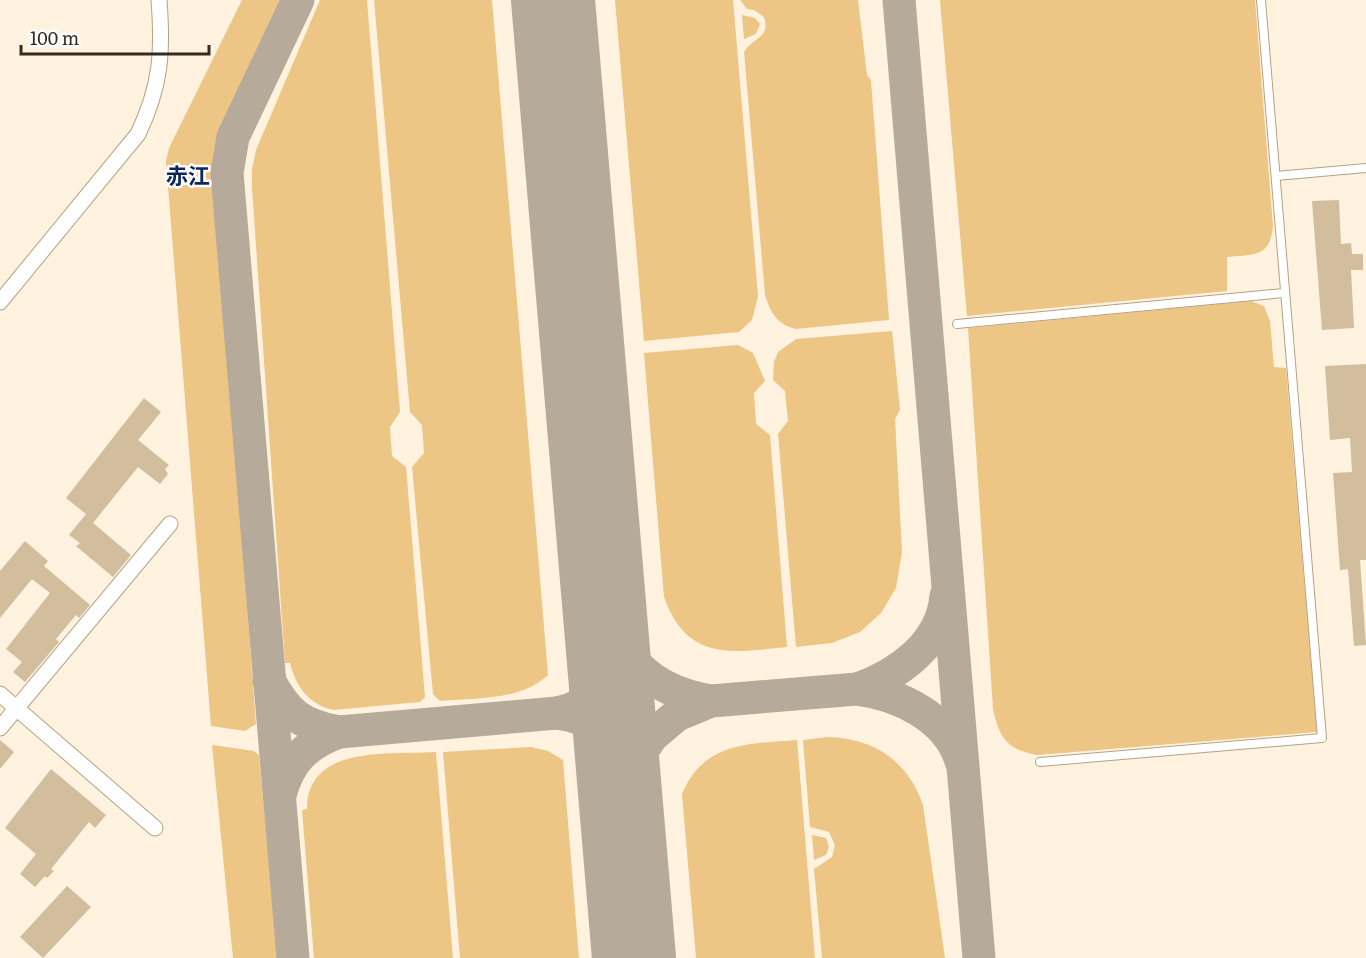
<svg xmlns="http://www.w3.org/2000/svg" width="1366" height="958" font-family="Literata,'Noto Sans JP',serif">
	<rect width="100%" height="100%" fill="#fff2de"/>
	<g fill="#edc585">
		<polygon points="242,0 288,0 223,133 218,150 215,182 256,724 245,731 211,726 166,161 169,148"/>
		<path d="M320 0H367L400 412 390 427 392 456 406 467 425 697 420 702 333 710C308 704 296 686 290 663H285L252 188V169L256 150Z"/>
		<path d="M374 0H492L548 675C520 701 476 698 440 701L433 694 412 467 424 453 422 425 410 412Z"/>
		<polygon points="615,0 733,0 758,296 752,320 739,332 644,341"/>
		<path d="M740 0H858L867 75 871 80 889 320 796 329C777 324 771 314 765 295L744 52C753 37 771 38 764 17L754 10 747 9Z"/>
		<path d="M940 0H1255L1273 226C1270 258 1254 254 1227 257V291L967 316Z"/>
		<polygon points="742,15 755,18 760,24 756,34 744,39"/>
		<path d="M1251 301 1264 306 1270 321 1274 367 1286 368 1317 732 1037 755C1007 750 999 737 993 709L968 328Z"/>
		<polygon points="892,331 900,410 895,419 902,552 896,588 881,613 860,632 832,643 796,647 778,434 788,421 785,391 773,380 774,362 778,352 796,339"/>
		<path d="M738 345 753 353 765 381 754 393 756 424 770 435 787 647C730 653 687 661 664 597L644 353Z"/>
		<path d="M827 737C874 738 907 760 923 805L945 958H822L814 869 832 857 835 845 829 832 810 827 803 740Z"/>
		<path d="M797 740 815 958H696L682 794C704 742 747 744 797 740Z"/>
		<polygon points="212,745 254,751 259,755 278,958 233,958"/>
		<polygon points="531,747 548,751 563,760 579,958 460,958 443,752"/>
		<path d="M436 752 453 958H314L302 810 307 809C307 744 391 755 436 752Z"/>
		<polygon points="812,835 826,838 829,847 826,855 814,860"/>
	</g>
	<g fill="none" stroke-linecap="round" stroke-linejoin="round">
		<g stroke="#b6ab9a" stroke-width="33">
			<polyline points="899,0 979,958"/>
			<path d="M604 597C620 658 647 690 711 701"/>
			<path d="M269 680C287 714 301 725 339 732"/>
			<path d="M857 689C898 675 942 644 946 596"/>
			<path d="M557 713C600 704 606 678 607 639"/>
			<path d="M280 795C289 761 306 744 339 732L557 713C594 718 609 733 618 769"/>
			<path d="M622 821 627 782 633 765 652 736 677 715 711 701 857 689C898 694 948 717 961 761"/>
			<polyline points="293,958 227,173 233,137 298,0"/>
		</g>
		<polyline stroke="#b6ab9a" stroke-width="84" points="553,0 634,958"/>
	</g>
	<g fill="#d2bd9d">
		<polygon points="1339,200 1341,244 1351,243 1352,254 1363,254 1363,270 1351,270 1354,328 1322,330 1312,201"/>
		<polygon points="1366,364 1366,560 1360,560 1366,645 1354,646 1348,569 1340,570 1333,473 1352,472 1350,438 1330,440 1325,366"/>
		<polygon points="144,398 161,412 138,440 169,465 165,469 168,474 160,484 138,467 93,523 131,555 113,577 76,546 80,543 69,535 86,514 66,498"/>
		<polygon points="25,541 48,561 44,566 90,605 79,618 76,615 56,639 59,642 25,682 13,672 22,662 6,649 50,593 32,579 0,618 0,571"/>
		<polygon points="0,740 14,752 0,769"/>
		<polygon points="51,769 106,815 95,828 89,822 51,869 54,871 47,878 45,876 35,887 20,874 36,854 5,828"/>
		<polygon points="67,886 91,907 43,958 20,937"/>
	</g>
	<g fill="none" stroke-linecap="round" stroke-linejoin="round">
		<g stroke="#b6a282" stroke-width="10">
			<g id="lane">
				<polyline points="1276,176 1366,168"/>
				<polyline points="957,324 1284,293"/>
				<polyline points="1040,762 1322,738 1261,0"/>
			</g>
		</g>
		<g stroke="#b6a282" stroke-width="17">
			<g id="street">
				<path d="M0 302 138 134C161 86 163 52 159 0"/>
				<polyline points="0,694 155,828"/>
				<polyline points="0,728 170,524"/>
			</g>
		</g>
		<use href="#lane" stroke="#fff" stroke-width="8"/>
		<use href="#street" stroke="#fff" stroke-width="15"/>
	</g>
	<g text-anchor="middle" stroke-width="5" stroke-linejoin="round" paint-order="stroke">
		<g font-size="22" font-weight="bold" fill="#0c275b" stroke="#fff">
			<text x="188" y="184">赤江</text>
		</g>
	</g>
	<path d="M21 45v9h188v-9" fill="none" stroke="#342c1f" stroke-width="3"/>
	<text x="30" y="45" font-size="18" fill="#342c1f" stroke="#ffffff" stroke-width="4.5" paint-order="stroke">100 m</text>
</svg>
